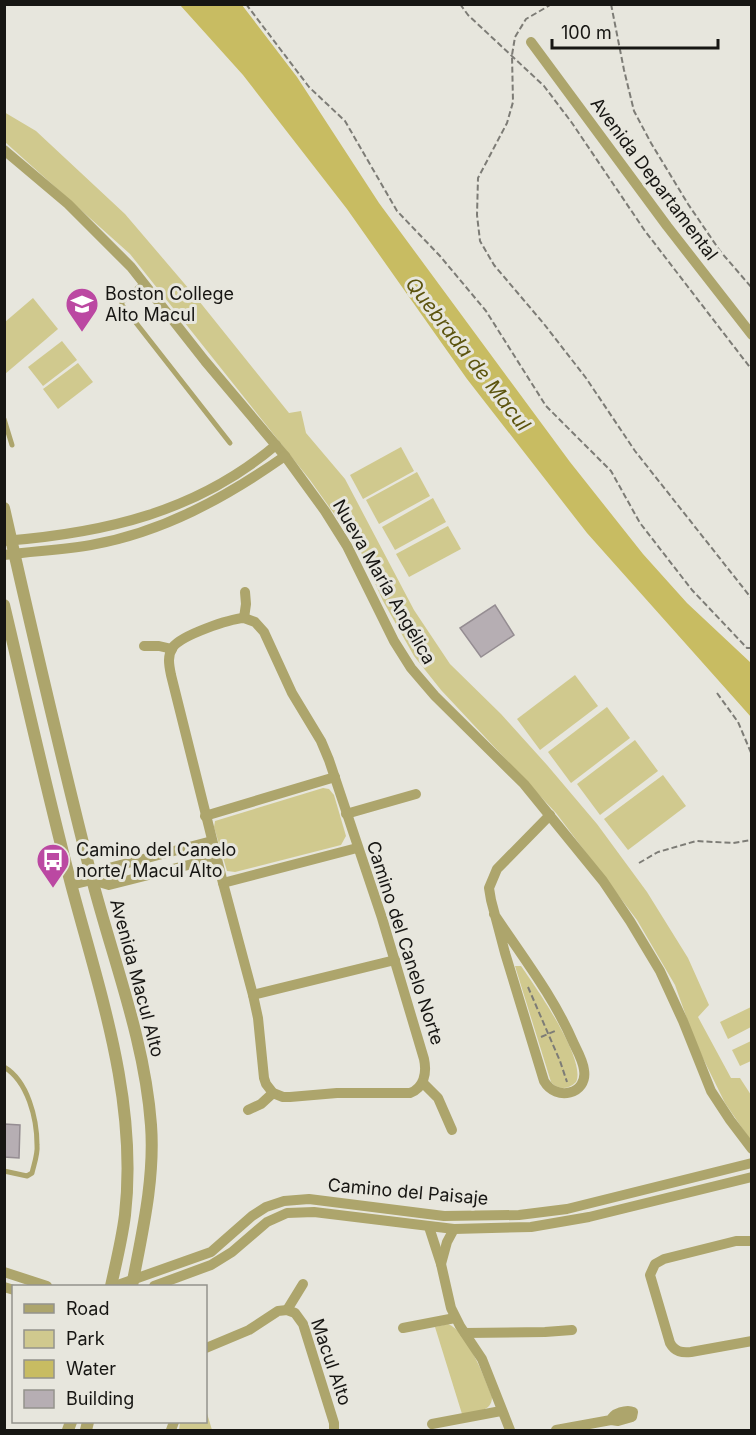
<svg xmlns="http://www.w3.org/2000/svg" width="756" height="1435" font-family="Inter,sans-serif">
	<rect width="100%" height="100%" fill="#e7e6dd"/>
	<g fill="#d0c98e">
		<polygon points="4,112 36,131 125,214 195,296 289,413 301,411 306,433 345,479 414,610 450,664 501,714 547,765 597,824 647,892 688,958 709,1005 698,1017 731,1078 740,1078 751,1095 751,1141 725,1103 696,1044 675,985 637,920 556,813 441,690 414,656 383,601 360,550 310,480 130,254 5,142"/>
		<polygon points="33,298 58,329 5,374 5,322"/>
		<polygon points="62,341 77,360 43,386 28,367"/>
		<polygon points="78,363 93,382 58,409 43,389"/>
		<polygon points="401,447 414,471 363,499 350,475"/>
		<polygon points="417,472 430,496 379,524 366,500"/>
		<polygon points="433,498 446,522 395,550 382,527"/>
		<polygon points="448,526 461,549 409,577 396,554"/>
		<polygon points="575,675 598,706 540,750 517,719"/>
		<polygon points="607,707 630,738 571,783 548,752"/>
		<polygon points="635,740 658,771 600,815 577,784"/>
		<polygon points="663,775 686,806 628,850 604,819"/>
		<polygon points="323,788 329,789 334,795 346,836 341,845 235,872 227,871 214,827 215,821"/>
		<path d="M515 966H521C535 986 587 1060 576 1082 568 1090 558 1090 551 1082Z"/>
		<polygon points="751,1007 751,1027 728,1039 720,1022"/>
		<polygon points="751,1041 751,1061 740,1066 732,1050"/>
		<path d="M448 1324C467 1331 485 1379 492 1397 492 1413 474 1411 462 1414L435 1327Z"/>
		<polygon points="206,1410 212,1430 179,1430 180,1422 206,1422"/>
	</g>
	<polygon fill="#c8bc62" points="180,5 242,5 297,77 379,203 570,462 643,554 687,603 751,663 751,717 587,533 467,379 347,209 243,75"/>
	<g fill="#b6aeb3" stroke="#958d92" stroke-width="1.5">
		<polygon points="495,605 514,635 481,657 460,628"/>
		<polygon points="4,1124 20,1125 19,1158 4,1157"/>
	</g>
	<g fill="none" stroke-linecap="round" stroke-linejoin="round">
		<g stroke="#7d7c76" stroke-width="2" stroke-dasharray="6 3" stroke-linecap="butt">
			<polyline points="246,4 309,87 345,121 397,211 440,256 486,311 546,406 611,471 640,523 692,590 747,648 752,648"/>
			<polyline points="460,4 468,15 544,86 572,123 645,231 752,370"/>
			<polyline points="552,4 526,19 515,37 512,55 513,102 507,123 478,178 477,215 480,241 494,265 544,324 586,378 635,451 752,599"/>
			<polyline points="611,4 624,70 634,111 651,143 688,204 720,251 752,288"/>
			<polyline points="717,693 738,722 752,755"/>
			<polyline points="639,863 658,852 696,841 733,843 752,840"/>
			<polyline points="528,987 560,1061 567,1082"/>
			<polyline points="541,1037 555,1031"/>
		</g>
		<g stroke="#ada56c" stroke-width="5">
			<polyline points="144,282 122,302 122,305 230,443"/>
			<polyline points="4,419 12,445"/>
			<path d="M4 1067C28 1081 37 1119 37 1145 38 1154 34 1164 32 1173L27 1176 4 1171"/>
		</g>
		<g stroke="#ada56c" stroke-width="10">
			<polyline points="531,42 667,226 752,335"/>
			<polyline points="4,150 68,204 131,267 205,361 285,456 325,511 347,546 394,641 411,668 435,696 524,784 603,881 630,921 660,971 683,1021 711,1091 730,1120 752,1149"/>
			<path d="M4 541C105 533 197 512 276 445"/>
			<path d="M4 555C33 551 62 550 91 545 163 532 225 498 285 456"/>
			<path d="M244 618 255 622 264 632 292 693 321 741 329 760 382 918 424 1059C427 1073 424 1088 410 1093H337L290 1097H283L273 1093 266 1084 264 1078 258 1018 253 995 223 883 171 675C169 665 167 656 173 647 182 635 229 619 244 618Z"/>
			<polyline points="244,618 246,604 245,592"/>
			<polyline points="144,646 159,646 172,649"/>
			<polyline points="346,814 416,794"/>
			<polyline points="205,816 335,777"/>
			<polyline points="92,880 109,885 216,858"/>
			<polyline points="223,883 357,848"/>
			<polyline points="71,885 92,880 105,869 212,841"/>
			<path d="M494 914C522 956 554 997 574 1044 578 1052 583 1061 584 1070 588 1094 556 1102 544 1081L505 953 491 900 489 888 497 869 550 815"/>
			<polyline points="253,995 395,960"/>
			<polyline points="423,1083 438,1098 452,1130"/>
			<polyline points="248,1110 261,1104 273,1093"/>
			<polyline points="429,1227 441,1264 451,1308 460,1326 482,1359 510,1430"/>
			<path d="M752 1241H736L664 1259 655 1264 650 1275 670 1343C675 1352 682 1353 691 1352L752 1341"/>
			<polyline points="441,1264 447,1242 454,1229"/>
			<polyline points="4,1272 47,1286"/>
			<polyline points="115,1286 211,1252 252,1216 266,1207 284,1201 309,1199 444,1216 519,1215 567,1209 752,1163"/>
			<polyline points="154,1286 211,1265 232,1252 267,1222 287,1213 314,1212 454,1229 531,1227 589,1217 752,1177"/>
			<polyline points="4,1287 14,1290"/>
			<polyline points="287,1310 303,1284"/>
			<polyline points="403,1328 455,1318"/>
			<polyline points="465,1333 545,1332 572,1330"/>
			<polyline points="206,1348 249,1330 278,1311 287,1310 295,1313 303,1324 334,1423 334,1430"/>
			<polyline points="432,1424 501,1411"/>
			<polyline points="171,1430 174,1422"/>
			<path d="M556 1430 611 1420 618 1421 632 1417 633 1412C627 1409 613 1413 611 1420"/>
		</g>
		<g stroke="#ada56c" stroke-width="12">
			<path d="M4 508C32 632 61 756 92 879 113 960 145 1041 151 1125 155 1179 142 1233 132 1286"/>
			<path d="M4 605C26 698 47 792 71 884 100 993 138 1101 125 1215 122 1239 116 1263 111 1286"/>
			<polyline points="68,1430 71,1422"/>
			<polyline points="86,1430 88,1422"/>
		</g>
	</g>
	<defs>
		<g id="school-pin" transform="scale(1.725)"><path d="M0 17L-7.5 6A9.5 9.5 0 1 1 7.5 6Z" fill="#bb48a2" stroke="#e7e6dd"/><path d="M0-5L7-2L0 1L-7-2ZM-4 1L0 2.5L4 1V4Q0 6-4 4Z" fill="#fff"/></g>
		<g id="bus-pin" transform="scale(1.725)"><path d="M0 17L-7.5 6A9.5 9.5 0 1 1 7.5 6Z" fill="#bb48a2" stroke="#e7e6dd"/><path d="M-5-6H5V4H4V6H2V4H-2V6H-4V4H-5ZM-3.5-4V0h7V-4ZM-3.5 1.2v1.5H-2V1.2ZM2 1.2v1.5H3.5V1.2Z" fill="#fff"/></g>
	</defs>
	<g fill-rule="evenodd">
		<use href="#school-pin" x="82" y="304"/>
		<use href="#bus-pin" x="53" y="860"/>
	</g>
	<g text-anchor="middle" stroke-width="6" stroke-linejoin="round" paint-order="stroke">
		<g font-size="18" fill="#171613" stroke="#e7e6dd">
			<text transform="translate(654 179) rotate(53)" y="6">Avenida Departamental</text>
			<text transform="translate(384 582) rotate(60)" y="6">Nueva María Angélica</text>
			<text transform="translate(405 943) rotate(72)" y="6">Camino del Canelo Norte</text>
			<text transform="translate(137 978) rotate(75)" y="6">Avenida Macul Alto</text>
			<text transform="translate(408 1192) rotate(5)" y="6">Camino del Paisaje</text>
			<text transform="translate(331 1362) rotate(71)" y="6">Macul Alto</text>
		</g>
		<g font-size="18" fill="#171613" stroke="#e7e6dd" text-anchor="start">
			<text x="105" y="300">Boston College<tspan x="105" dy="21">Alto Macul</tspan></text>
			<text x="76" y="856">Camino del Canelo<tspan x="76" dy="21">norte/ Macul Alto</tspan></text>
		</g>
		<g font-size="20" font-style="italic" fill="#5c540e" stroke="#e7e6dd">
			<text transform="translate(468 354) rotate(52)" y="7">Quebrada de Macul</text>
		</g>
	</g>
	<rect width="756" height="1435" fill="none" stroke="#171613" stroke-width="12"/>
	<rect x="12" y="1285" width="195" height="138" fill="#e7e6dd" stroke="#94938c" stroke-width="1.5"/>
	<rect x="24" y="1304" width="30" height="9" fill="#ada56c" stroke="#94938c" stroke-width="1.5"/>
	<text x="66" y="1315" font-size="18" fill="#171613">Road</text>
	<rect x="24" y="1330" width="30" height="18" fill="#d0c98e" stroke="#94938c" stroke-width="1.5"/>
	<text x="66" y="1345" font-size="18" fill="#171613">Park</text>
	<rect x="24" y="1360" width="30" height="18" fill="#c8bc62" stroke="#94938c" stroke-width="1.5"/>
	<text x="66" y="1375" font-size="18" fill="#171613">Water</text>
	<rect x="24" y="1390" width="30" height="18" fill="#b6aeb3" stroke="#94938c" stroke-width="1.5"/>
	<text x="66" y="1405" font-size="18" fill="#171613">Building</text>
	<path d="M552 39v9h166v-9" fill="none" stroke="#171613" stroke-width="3"/>
	<text x="561" y="39" font-size="18" fill="#171613" stroke="#e7e6dd" stroke-width="4.5" paint-order="stroke">100 m</text>
</svg>
